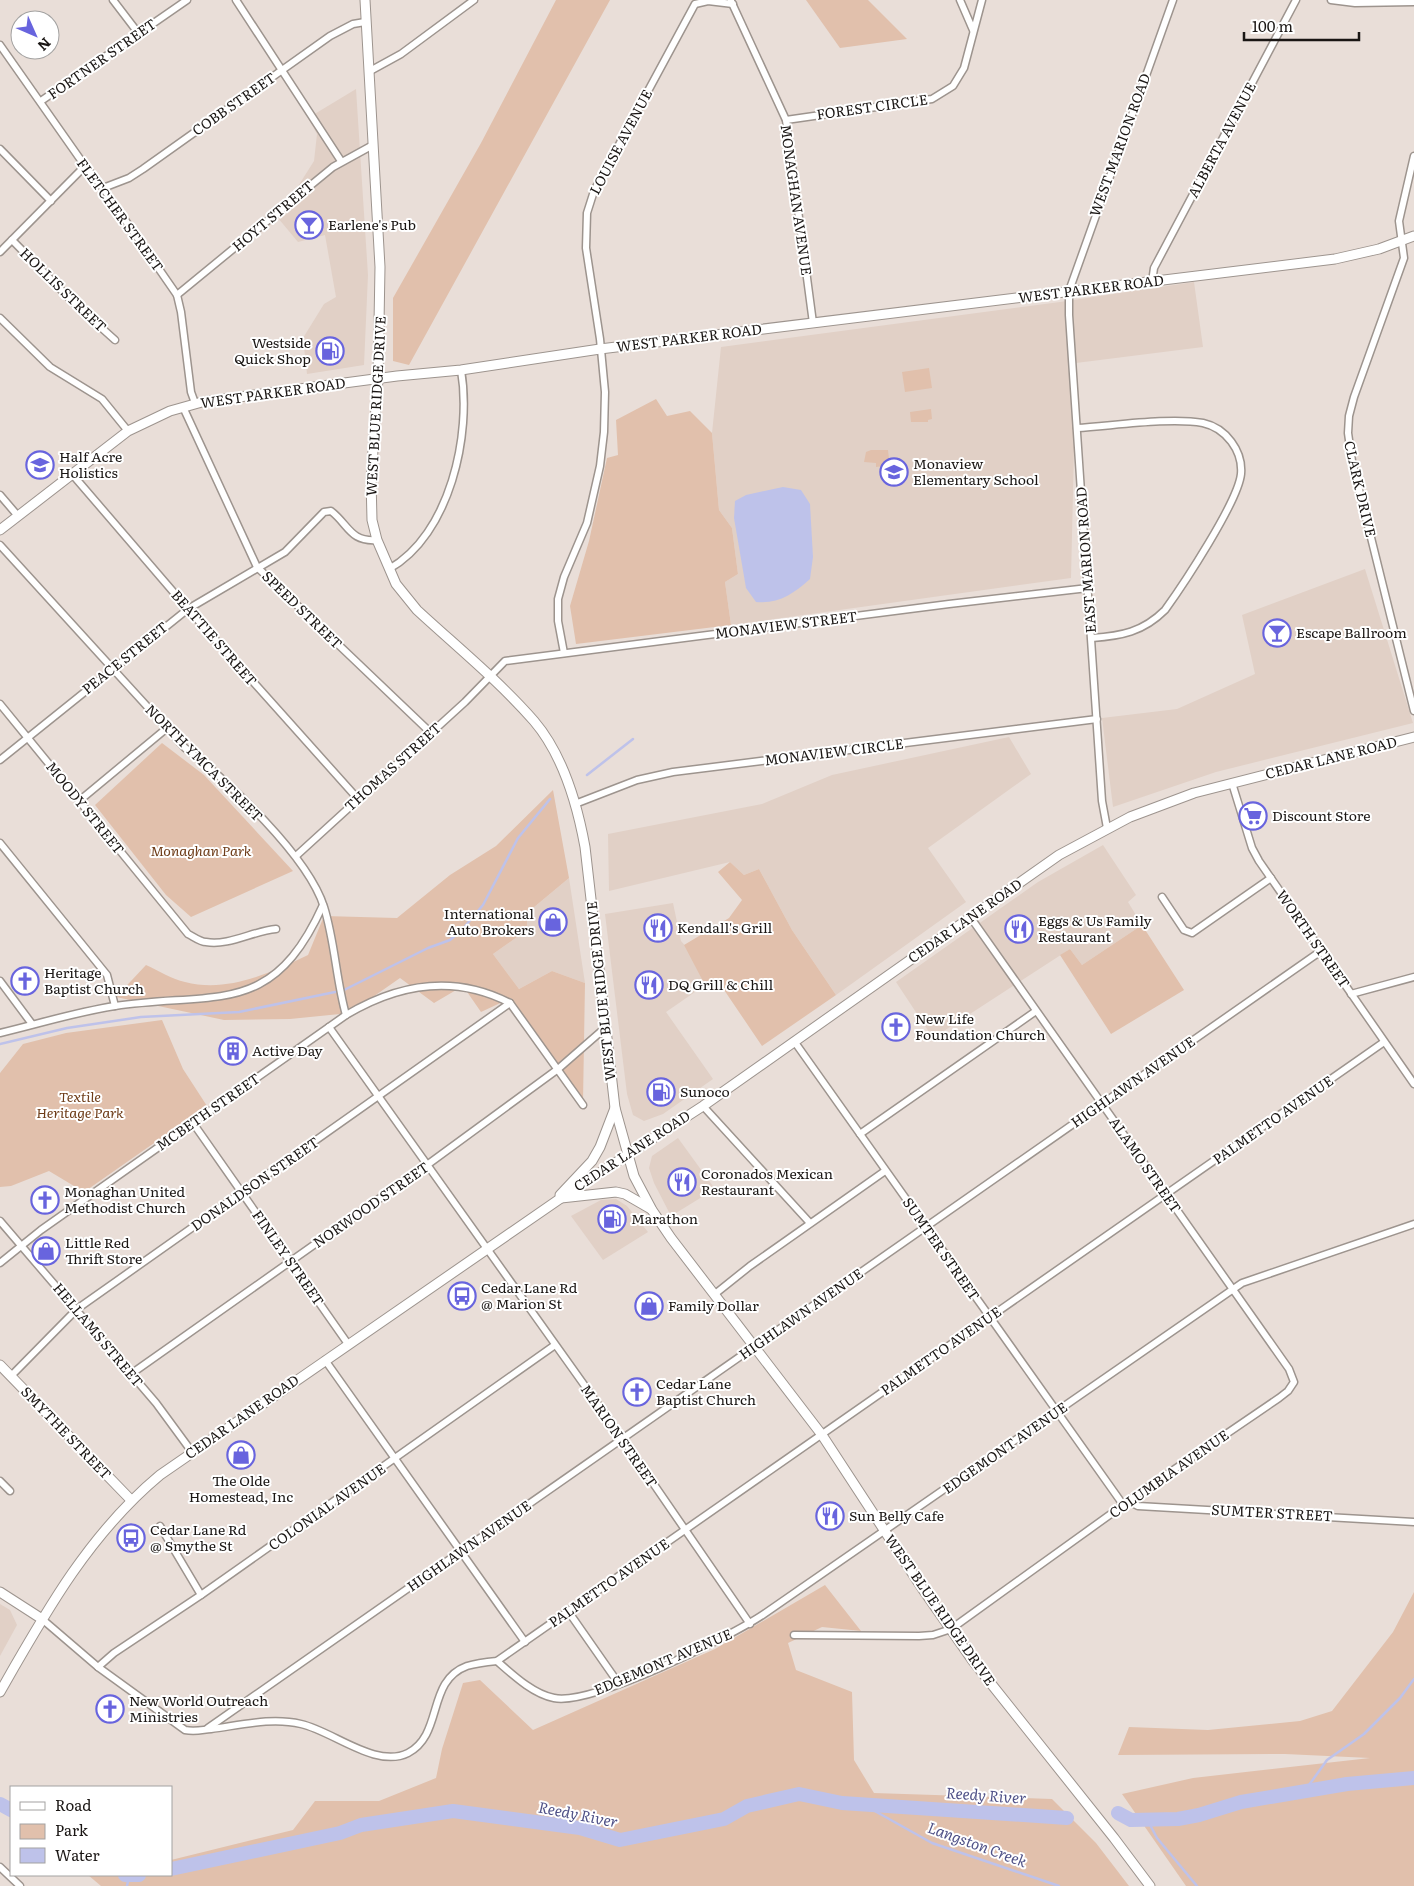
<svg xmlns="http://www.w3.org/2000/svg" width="1414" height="1886" font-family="Literata,serif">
	<rect width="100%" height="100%" fill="#e9ded8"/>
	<g fill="#e1d0c6">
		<polygon points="356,89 368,275 364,365 307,374 303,338 324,304 336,297 325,235 298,242 278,218 314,161 317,134 308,118"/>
		<polygon points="1194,282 1203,347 1076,363 1071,578 731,625 725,582 738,574 732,528 719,510 712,433 721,347 1060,302"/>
		<polygon points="1365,569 1413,723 1216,772 1113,807 1102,718 1177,709 1255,674 1242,615"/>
		<polygon points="1009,737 1031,774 928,848 966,902 836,995 792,930 759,869 744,875 730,862 609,891 608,834 762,804 832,775"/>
		<polygon points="1103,845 1136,895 1128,902 1142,925 1082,965 1070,949 933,1038 896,982 1038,882"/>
		<polygon points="569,878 585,983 552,971 519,989 493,954 527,930 527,913"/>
		<polygon points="673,903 681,941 688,949 705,985 666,1012 713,1079 663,1114 644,1121 633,1115 627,1094 605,914"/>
		<polygon points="678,1138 715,1189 671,1216 654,1183 649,1168 652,1156"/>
		<polygon points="616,1199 627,1206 648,1232 603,1260 571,1216 601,1200"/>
		<polygon points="0,1604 10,1610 17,1625 0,1656"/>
	</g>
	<g fill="#e1c0ac">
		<polygon points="556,0 610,0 409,365 393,361 393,298 481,143"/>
		<polygon points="806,0 868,0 907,39 840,48"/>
		<polygon points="929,368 932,388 905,392 902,372"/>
		<polygon points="656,399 667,416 690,411 712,433 719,510 732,528 738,574 725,582 731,625 576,644 570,606 589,541 607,458 618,455 616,420"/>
		<polygon points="931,409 932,419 928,420 928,422 911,422 910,412"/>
		<polygon points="871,450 888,450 889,459 884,466 876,467 876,463 864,462 866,452"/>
		<polygon points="162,743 204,775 293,871 191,917 166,895 95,805"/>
		<path d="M553 790 569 878 527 913V930L493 954 519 989 552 971 585 983 583 1102 511 998 481 1012 463 986 434 1003 400 978 350 1013 290 1019 224 1020 116 997 146 965C159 971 172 979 185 982 228 993 270 973 308 955L324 916 397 918 450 875 496 846Z"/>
		<polygon points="730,862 744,875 759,869 792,930 836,995 762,1046 716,978 705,985 684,945 729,918 742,900 718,872"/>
		<polygon points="1142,925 1184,990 1111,1034 1060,955 1070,949 1082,965"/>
		<polygon points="162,1020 183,1069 207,1106 84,1192 49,1171 11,1186 0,1187 0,1073 23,1044 66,1033"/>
		<polygon points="825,1585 861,1631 822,1627 788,1643 796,1670 852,1692 854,1760 874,1793 1052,1799 1096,1843 1129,1886 101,1886 88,1875 171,1875 171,1860 293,1830 315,1801 379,1801 436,1778 442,1749 463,1683 480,1680 533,1730 715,1649"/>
		<polygon points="1414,1592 1414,1886 1186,1886 1122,1794 1193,1778 1370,1758 1285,1754 1118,1755 1129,1727 1208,1730 1300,1721 1332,1711 1393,1632"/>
	</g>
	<path fill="#bec2ea" d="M783 487 801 490 810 504 813 557 810 579C793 594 779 604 756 602L746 588 734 518 735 501 746 495Z"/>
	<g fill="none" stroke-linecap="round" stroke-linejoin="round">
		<g stroke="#bec2ea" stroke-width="2.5">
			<polyline points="587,775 633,739"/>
			<polyline points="344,990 428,948 450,940 461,931 483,905 518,838 550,799"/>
			<polyline points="0,1044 67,1028 141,1017 239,1012 335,992"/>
			<polyline points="1304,1792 1327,1760 1364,1734 1400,1698 1414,1679"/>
			<polyline points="864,1805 932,1843 1059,1886"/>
			<polyline points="1148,1821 1157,1838 1197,1886"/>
			<polyline points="127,1886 129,1876"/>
		</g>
		<g stroke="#bec2ea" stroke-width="14">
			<polyline points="0,1804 11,1810"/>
			<polyline points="1118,1813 1131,1820 1178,1819 1199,1815 1241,1802 1347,1784 1414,1778"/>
			<polyline points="171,1869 340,1833 361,1825 453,1811 580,1828 620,1840 724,1819 747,1806 799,1794 842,1803 1067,1818"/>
			<polyline points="125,1875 139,1875"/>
		</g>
		<g stroke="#9d948e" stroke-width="9">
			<g id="street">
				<polyline points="113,0 139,34"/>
				<polyline points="236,0 341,161"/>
				<polyline points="960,0 973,30"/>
				<polyline points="1331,0 1355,3 1414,2"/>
				<polyline points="731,1 786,120 813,323"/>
				<polyline points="0,45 85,166 103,188 177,295 181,312 191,392 195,403"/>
				<polyline points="370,71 401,54 474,0"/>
				<polyline points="41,101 187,0"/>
				<polyline points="786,120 932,99 953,86 964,68 982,0"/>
				<polyline points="0,149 51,201"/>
				<polyline points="1414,156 1399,221 1404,258 1354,397 1349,416 1348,433 1352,461 1414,711"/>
				<polyline points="103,188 129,178 143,169 330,36 353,24 365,22"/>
				<polyline points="12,240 75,304 115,340"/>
				<polyline points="0,252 85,166"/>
				<polyline points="1152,282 1154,268 1296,0"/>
				<polyline points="177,295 333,167 373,145"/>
				<polyline points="0,318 50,367 102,399 128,431"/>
				<polyline points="183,407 257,567 431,733"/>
				<path d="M1077 428C1112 426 1170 417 1203 423 1226 428 1243 451 1241 474 1238 502 1183 585 1165 610 1143 632 1121 636 1092 638"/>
				<polyline points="72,474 188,609 358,799"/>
				<polyline points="0,495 18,516"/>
				<path d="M0 545 185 748C228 781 308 856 324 907 335 942 336 980 346 1015"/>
				<path d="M389 569C450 535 472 434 461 370"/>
				<polyline points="564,653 558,621 558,599 564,577 587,523 600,466 604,432 605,392 600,339 586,248 587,213 594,191 695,4 708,1 733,4"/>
				<path d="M0 704 188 934C194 937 200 942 206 942 229 946 253 931 276 929"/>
				<path d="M0 760 188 609 285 552 324 512 331 511C349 525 350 542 377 540"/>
				<polyline points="1232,783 1252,848 1259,861 1414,1084"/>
				<polyline points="79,801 167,728"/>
				<polyline points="575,804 637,780 673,772 1097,719"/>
				<polyline points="1107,828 1102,801 1069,315 1069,291 1173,0"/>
				<polyline points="0,843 107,975 115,1006"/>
				<polyline points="296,856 465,702 505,661 949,604 1088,588"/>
				<polyline points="1162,897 1184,930 1192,933 1271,878"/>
				<polyline points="0,981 32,1024"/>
				<polyline points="1351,994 1414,977"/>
				<polyline points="329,1027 622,1438 750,1624"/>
				<path d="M0 1033C38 1024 76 1012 115 1006 218 991 272 1018 323 905"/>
				<polyline points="794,1041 1124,1506"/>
				<polyline points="703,1106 810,1223"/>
				<polyline points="193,1123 348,1344"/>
				<polyline points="860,1134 1036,1011"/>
				<polyline points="0,1221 156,1403 192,1452"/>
				<path d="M0 1263 41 1230 346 1015C398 984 454 974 510 1003L583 1105"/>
				<polyline points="715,1294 750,1266 885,1171"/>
				<polyline points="325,1360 525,1642"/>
				<polyline points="131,1374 427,1165 558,1069 605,1028"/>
				<polyline points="11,1376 77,1309 510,1003"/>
				<polyline points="0,1481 10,1491"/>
				<polyline points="1130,1502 1138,1506 1414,1522"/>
				<polyline points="160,1526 201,1595"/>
				<polyline points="568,1611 619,1684"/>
				<path d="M42 1619 98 1667 185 1730C195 1732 201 1730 211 1729 241 1725 272 1717 301 1724 333 1731 376 1769 408 1753 444 1734 426 1681 467 1666 477 1663 487 1662 497 1661L1384 1042"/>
				<polyline points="794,1635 919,1636 933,1635 951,1629 1147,1488 1279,1398 1288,1391 1294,1382 1289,1369 971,918"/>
				<path d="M497 1661C513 1675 533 1694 554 1698 591 1706 730 1637 764 1614L1242 1283 1414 1224"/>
				<polyline points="98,1667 114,1653 201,1595 555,1345"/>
				<polyline points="208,1728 1321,951"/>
				<polyline points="0,1867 20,1886"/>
			</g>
		</g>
		<g stroke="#9d948e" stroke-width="11">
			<g id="secondary">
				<path d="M365 0 380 267 378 379 371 479 372 520 377 540 396 584 417 610C456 646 499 681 534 721 563 755 577 803 585 847L615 1108 634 1176 652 1210 671 1238 822 1435 922 1588 973 1661 1114 1838 1150 1886"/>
				<polyline points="0,530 128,431 170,411 202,402 397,376 461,370 600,349 1335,259 1379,249 1414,236"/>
				<polyline points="560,1195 592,1161 600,1147 615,1108"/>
				<polyline points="561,1198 616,1192 625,1194 651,1209"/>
				<polyline points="0,1365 131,1500"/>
				<polyline points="0,1592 42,1619"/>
				<path d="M0 1692C45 1613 89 1534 160 1475L561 1198 703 1106 1059 855 1130 817 1194 793 1414 737"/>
			</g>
		</g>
		<use href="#street" stroke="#fff" stroke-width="6"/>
		<use href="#secondary" stroke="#fff" stroke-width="9"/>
	</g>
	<defs>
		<g id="bar-ring" transform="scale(1.4375)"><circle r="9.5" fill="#fff" stroke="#6864de" stroke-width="1.5"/><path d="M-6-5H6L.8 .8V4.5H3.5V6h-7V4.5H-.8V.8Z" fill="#6864de"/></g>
		<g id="fuel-ring" transform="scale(1.4375)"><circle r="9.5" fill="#fff" stroke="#6864de" stroke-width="1.5"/><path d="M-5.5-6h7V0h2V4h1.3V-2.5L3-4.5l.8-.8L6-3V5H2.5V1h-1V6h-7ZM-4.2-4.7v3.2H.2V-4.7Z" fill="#6864de"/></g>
		<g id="school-ring" transform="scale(1.4375)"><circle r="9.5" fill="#fff" stroke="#6864de" stroke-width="1.5"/><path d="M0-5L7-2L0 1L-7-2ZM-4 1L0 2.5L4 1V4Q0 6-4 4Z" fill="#6864de"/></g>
		<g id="supermarket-ring" transform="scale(1.4375)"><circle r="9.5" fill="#fff" stroke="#6864de" stroke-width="1.5"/><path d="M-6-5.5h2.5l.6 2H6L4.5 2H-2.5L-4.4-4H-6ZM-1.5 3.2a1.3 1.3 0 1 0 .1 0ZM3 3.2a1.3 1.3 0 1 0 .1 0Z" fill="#6864de"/></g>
		<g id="shop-ring" transform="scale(1.4375)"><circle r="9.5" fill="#fff" stroke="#6864de" stroke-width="1.5"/><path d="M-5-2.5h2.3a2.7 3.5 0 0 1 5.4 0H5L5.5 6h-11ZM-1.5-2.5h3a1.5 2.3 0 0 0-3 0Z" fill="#6864de"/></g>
		<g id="restaurant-ring" transform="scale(1.4375)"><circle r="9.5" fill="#fff" stroke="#6864de" stroke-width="1.5"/><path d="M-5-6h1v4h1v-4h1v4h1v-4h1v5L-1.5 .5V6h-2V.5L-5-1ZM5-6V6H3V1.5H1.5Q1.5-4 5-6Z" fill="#6864de"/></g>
		<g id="church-ring" transform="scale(1.4375)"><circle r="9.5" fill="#fff" stroke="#6864de" stroke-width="1.5"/><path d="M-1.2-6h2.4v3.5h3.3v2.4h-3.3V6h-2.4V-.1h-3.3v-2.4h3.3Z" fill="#6864de"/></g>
		<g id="building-ring" transform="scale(1.4375)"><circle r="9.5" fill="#fff" stroke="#6864de" stroke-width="1.5"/><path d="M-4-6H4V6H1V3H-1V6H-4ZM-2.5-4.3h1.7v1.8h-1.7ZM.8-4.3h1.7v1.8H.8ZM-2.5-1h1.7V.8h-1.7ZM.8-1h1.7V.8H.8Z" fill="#6864de"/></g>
		<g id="bus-ring" transform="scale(1.4375)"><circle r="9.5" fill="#fff" stroke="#6864de" stroke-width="1.5"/><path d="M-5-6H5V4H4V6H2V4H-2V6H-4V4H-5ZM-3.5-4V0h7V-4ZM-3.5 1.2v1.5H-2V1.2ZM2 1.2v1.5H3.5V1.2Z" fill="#6864de"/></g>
	</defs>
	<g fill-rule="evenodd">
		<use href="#bar-ring" x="309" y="225"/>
		<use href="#fuel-ring" x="330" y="351"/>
		<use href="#school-ring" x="40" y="465"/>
		<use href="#school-ring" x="894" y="472"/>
		<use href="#bar-ring" x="1277" y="633"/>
		<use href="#supermarket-ring" x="1253" y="816"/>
		<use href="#shop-ring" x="553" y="922"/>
		<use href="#restaurant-ring" x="658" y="928"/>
		<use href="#restaurant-ring" x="1019" y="929"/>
		<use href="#church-ring" x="25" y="981"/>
		<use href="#restaurant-ring" x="649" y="985"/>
		<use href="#church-ring" x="896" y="1027"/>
		<use href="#building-ring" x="233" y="1051"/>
		<use href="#fuel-ring" x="661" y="1092"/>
		<use href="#restaurant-ring" x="682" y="1182"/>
		<use href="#church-ring" x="45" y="1200"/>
		<use href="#fuel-ring" x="612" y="1219"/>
		<use href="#shop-ring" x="46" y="1251"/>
		<use href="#bus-ring" x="462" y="1296"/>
		<use href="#shop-ring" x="649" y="1306"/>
		<use href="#church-ring" x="637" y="1392"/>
		<use href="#shop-ring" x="241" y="1455"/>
		<use href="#restaurant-ring" x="830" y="1516"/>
		<use href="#bus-ring" x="131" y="1538"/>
		<use href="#church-ring" x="110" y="1709"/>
	</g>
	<g text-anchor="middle" stroke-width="4" stroke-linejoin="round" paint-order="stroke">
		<g font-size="14" fill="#1a1614" stroke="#fff">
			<text transform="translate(102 59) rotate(-35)" y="5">FORTNER STREET</text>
			<text transform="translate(234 104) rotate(-35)" y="5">COBB STREET</text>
			<text transform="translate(872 107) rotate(-8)" y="5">FOREST CIRCLE</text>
			<text transform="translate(1222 140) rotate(-62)" y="5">ALBERTA AVENUE</text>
			<text transform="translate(621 142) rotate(-62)" y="5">LOUISE AVENUE</text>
			<text transform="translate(1120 145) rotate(-70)" y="5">WEST MARION ROAD</text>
			<text transform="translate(796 200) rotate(82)" y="5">MONAGHAN AVENUE</text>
			<text transform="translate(120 215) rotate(54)" y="5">FLETCHER STREET</text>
			<text transform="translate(273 216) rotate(-40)" y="5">HOYT STREET</text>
			<text transform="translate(1091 289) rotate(-7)" y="5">WEST PARKER ROAD</text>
			<text transform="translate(63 290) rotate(44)" y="5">HOLLIS STREET</text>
			<text transform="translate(689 338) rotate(-7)" y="5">WEST PARKER ROAD</text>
			<text transform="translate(273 393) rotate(-8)" y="5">WEST PARKER ROAD</text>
			<text transform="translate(376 406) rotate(-87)" y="5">WEST BLUE RIDGE DRIVE</text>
			<text transform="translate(1360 489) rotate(77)" y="5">CLARK DRIVE</text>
			<text transform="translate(1086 560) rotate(-94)" y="5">EAST MARION ROAD</text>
			<text transform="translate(302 610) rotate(44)" y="5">SPEED STREET</text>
			<text transform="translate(786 625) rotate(-7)" y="5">MONAVIEW STREET</text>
			<text transform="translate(214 638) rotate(49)" y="5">BEATTIE STREET</text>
			<text transform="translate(125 658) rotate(-39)" y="5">PEACE STREET</text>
			<text transform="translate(834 752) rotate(-7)" y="5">MONAVIEW CIRCLE</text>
			<text transform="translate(1331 758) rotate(-14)" y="5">CEDAR LANE ROAD</text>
			<text transform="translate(204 763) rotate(45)" y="5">NORTH YMCA STREET</text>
			<text transform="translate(393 767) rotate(-42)" y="5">THOMAS STREET</text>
			<text transform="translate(85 808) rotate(51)" y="5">MOODY STREET</text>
			<text transform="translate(965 921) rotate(-35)" y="5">CEDAR LANE ROAD</text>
			<text transform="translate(1313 939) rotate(55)" y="5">WORTH STREET</text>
			<text transform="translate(601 991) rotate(-96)" y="5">WEST BLUE RIDGE DRIVE</text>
			<text transform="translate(1133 1082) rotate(-35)" y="5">HIGHLAWN AVENUE</text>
			<text transform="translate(208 1112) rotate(-35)" y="5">MCBETH STREET</text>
			<text transform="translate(1273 1120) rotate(-35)" y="5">PALMETTO AVENUE</text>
			<text transform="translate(632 1151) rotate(-33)" y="5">CEDAR LANE ROAD</text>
			<text transform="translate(1145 1165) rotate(55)" y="5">ALAMO STREET</text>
			<text transform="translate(255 1184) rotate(-35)" y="5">DONALDSON STREET</text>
			<text transform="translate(371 1205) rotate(-35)" y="5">NORWOOD STREET</text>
			<text transform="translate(941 1249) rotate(55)" y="5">SUMTER STREET</text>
			<text transform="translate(288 1258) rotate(55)" y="5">FINLEY STREET</text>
			<text transform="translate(801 1314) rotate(-35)" y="5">HIGHLAWN AVENUE</text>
			<text transform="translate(98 1335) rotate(50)" y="5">HELLAMS STREET</text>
			<text transform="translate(941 1351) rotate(-35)" y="5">PALMETTO AVENUE</text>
			<text transform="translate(242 1417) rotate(-35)" y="5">CEDAR LANE ROAD</text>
			<text transform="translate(66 1433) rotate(46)" y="5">SMYTHE STREET</text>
			<text transform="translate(619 1436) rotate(55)" y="5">MARION STREET</text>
			<text transform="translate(1005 1448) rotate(-35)" y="5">EDGEMONT AVENUE</text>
			<text transform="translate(1169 1474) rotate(-35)" y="5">COLUMBIA AVENUE</text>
			<text transform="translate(327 1507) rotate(-35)" y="5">COLONIAL AVENUE</text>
			<text transform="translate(1272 1513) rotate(3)" y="5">SUMTER STREET</text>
			<text transform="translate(469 1546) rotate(-35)" y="5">HIGHLAWN AVENUE</text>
			<text transform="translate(609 1583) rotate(-35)" y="5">PALMETTO AVENUE</text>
			<text transform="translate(940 1610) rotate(55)" y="5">WEST BLUE RIDGE DRIVE</text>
			<text transform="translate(663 1662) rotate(-23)" y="5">EDGEMONT AVENUE</text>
		</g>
		<g font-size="14" fill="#1a1614" stroke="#fff" text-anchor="start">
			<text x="328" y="230">Earlene's Pub</text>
			<text x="311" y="348" text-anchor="end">Westside<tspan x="311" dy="16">Quick Shop</tspan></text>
			<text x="59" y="462">Half Acre<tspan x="59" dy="16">Holistics</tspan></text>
			<text x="913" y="469">Monaview<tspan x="913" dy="16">Elementary School</tspan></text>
			<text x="1296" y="638">Escape Ballroom</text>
			<text x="1272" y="821">Discount Store</text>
			<text x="534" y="919" text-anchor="end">International<tspan x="534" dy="16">Auto Brokers</tspan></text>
			<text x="1038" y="926">Eggs &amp; Us Family<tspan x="1038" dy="16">Restaurant</tspan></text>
			<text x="677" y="933">Kendall's Grill</text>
			<text x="44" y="978">Heritage<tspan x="44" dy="16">Baptist Church</tspan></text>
			<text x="668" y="990">DQ Grill &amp; Chill</text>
			<text x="915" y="1024">New Life<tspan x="915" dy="16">Foundation Church</tspan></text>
			<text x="252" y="1056">Active Day</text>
			<text x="680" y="1097">Sunoco</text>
			<text x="701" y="1179">Coronados Mexican<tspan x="701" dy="16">Restaurant</tspan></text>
			<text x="64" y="1197">Monaghan United<tspan x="64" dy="16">Methodist Church</tspan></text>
			<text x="631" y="1224">Marathon</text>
			<text x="65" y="1248">Little Red<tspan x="65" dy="16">Thrift Store</tspan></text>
			<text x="481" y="1293">Cedar Lane Rd<tspan x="481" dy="16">@ Marion St</tspan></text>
			<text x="668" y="1311">Family Dollar</text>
			<text x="656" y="1389">Cedar Lane<tspan x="656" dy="16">Baptist Church</tspan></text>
			<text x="241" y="1486" text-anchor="middle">The Olde<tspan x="241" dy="16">Homestead, Inc</tspan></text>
			<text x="849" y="1521">Sun Belly Cafe</text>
			<text x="150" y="1535">Cedar Lane Rd<tspan x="150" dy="16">@ Smythe St</tspan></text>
			<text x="129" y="1706">New World Outreach<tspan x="129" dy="16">Ministries</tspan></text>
		</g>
		<g font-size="14" font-style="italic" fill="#6d3b17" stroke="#fff">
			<text x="201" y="856">Monaghan Park</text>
			<text x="80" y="1102">Textile<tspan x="80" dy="16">Heritage Park</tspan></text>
		</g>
		<g font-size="15" font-style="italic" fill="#4f5187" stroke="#fff">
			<text transform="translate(986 1796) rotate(4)" y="5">Reedy River</text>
			<text transform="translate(578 1815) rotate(11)" y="5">Reedy River</text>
			<text transform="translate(977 1845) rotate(20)" y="5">Langston Creek</text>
		</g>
	</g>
	<rect x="10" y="1786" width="162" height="90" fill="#ffffff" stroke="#a3a2a1"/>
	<rect x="20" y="1802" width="25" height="8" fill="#ffffff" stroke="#a3a2a1"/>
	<text x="55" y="1811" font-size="15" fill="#1a1614">Road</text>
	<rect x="20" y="1824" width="25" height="15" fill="#e1c0ac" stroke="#a3a2a1"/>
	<text x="55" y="1836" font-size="15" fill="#1a1614">Park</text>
	<rect x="20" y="1848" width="25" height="15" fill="#bec2ea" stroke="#a3a2a1"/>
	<text x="55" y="1861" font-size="15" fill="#1a1614">Water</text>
	<g transform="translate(35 35) rotate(135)"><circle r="24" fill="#ffffff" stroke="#a3a2a1"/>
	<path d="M0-4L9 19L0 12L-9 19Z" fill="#6864de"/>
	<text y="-8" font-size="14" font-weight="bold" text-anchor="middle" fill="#1a1614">N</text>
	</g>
	<path d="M1244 32v8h115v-8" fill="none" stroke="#1a1614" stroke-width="2.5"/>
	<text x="1252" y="32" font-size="15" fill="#1a1614" stroke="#ffffff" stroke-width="4" paint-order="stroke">100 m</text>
</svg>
